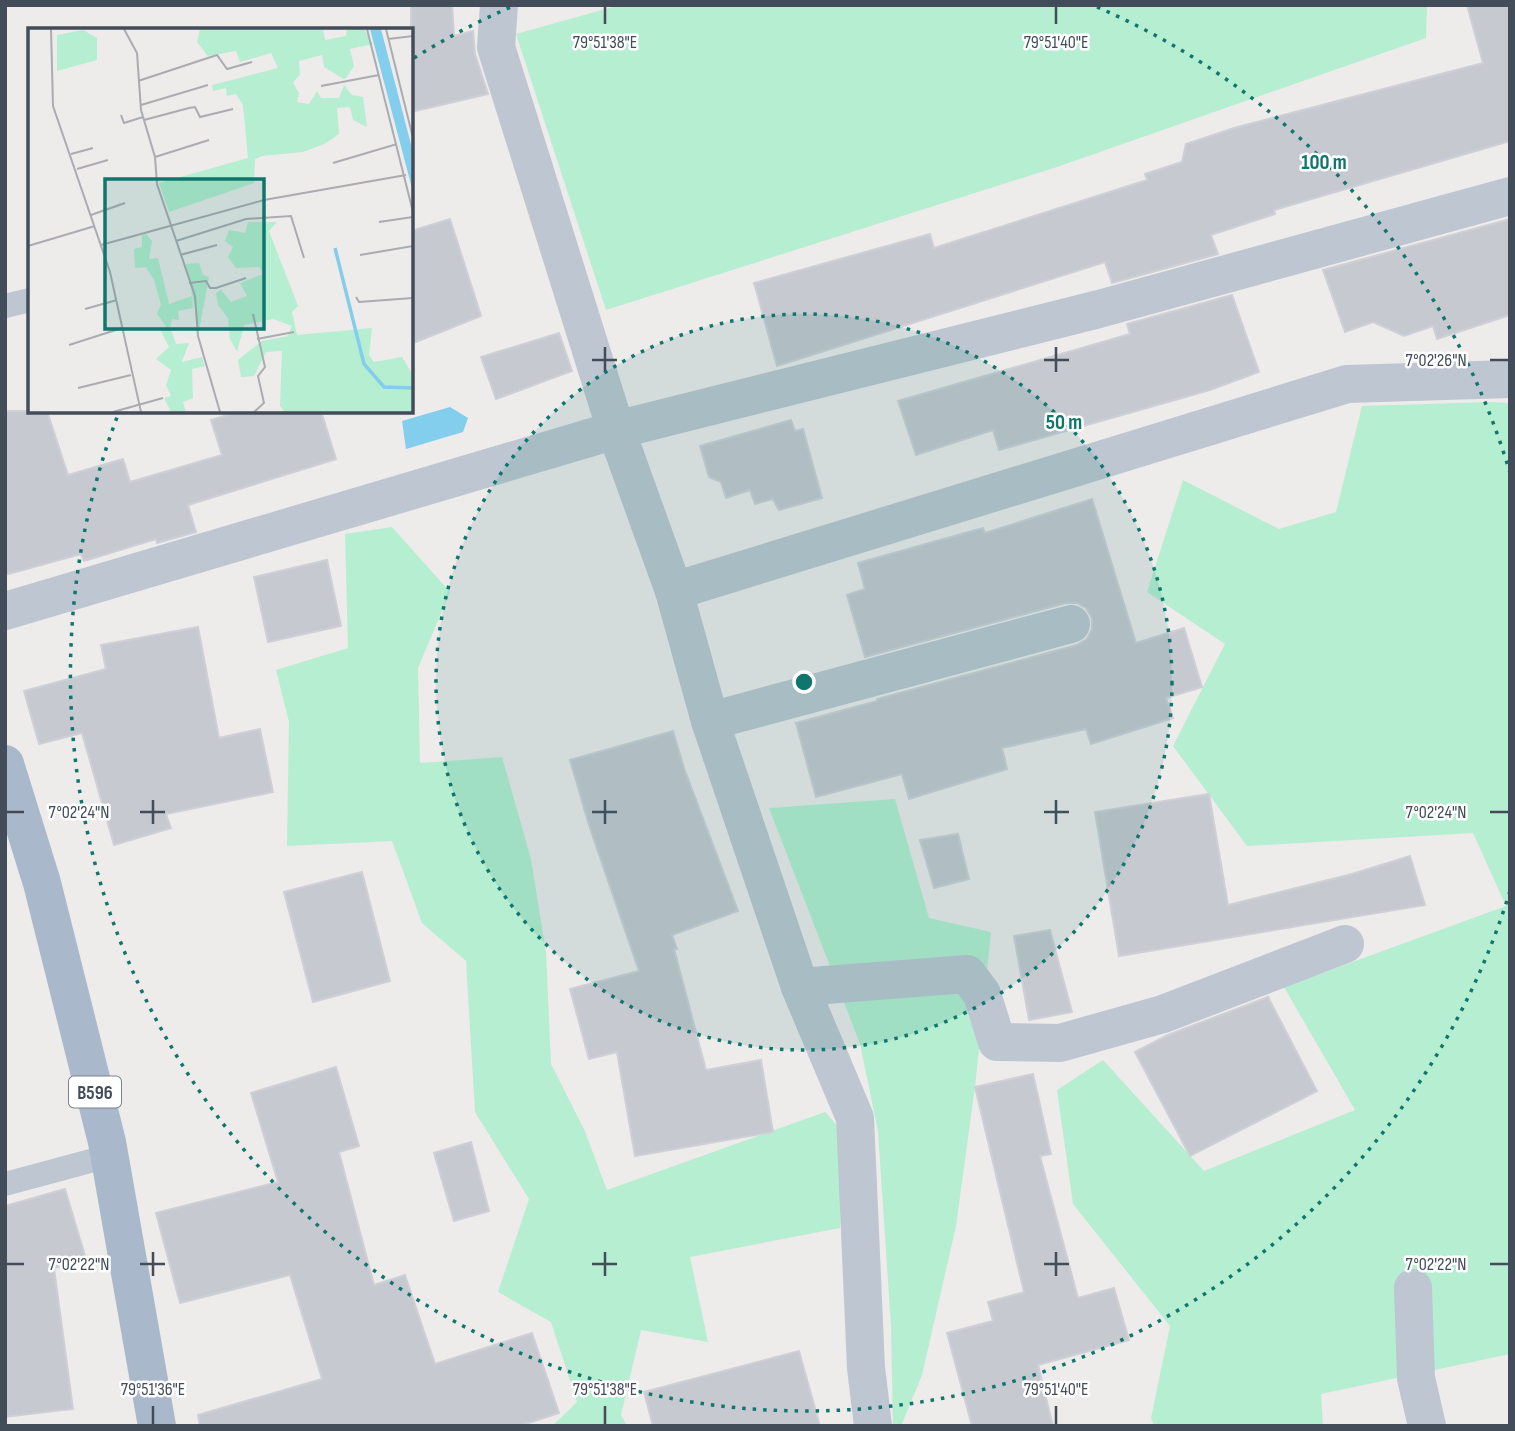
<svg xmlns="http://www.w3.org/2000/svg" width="1515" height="1431" font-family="'Sofia Sans Condensed',sans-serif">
	<rect width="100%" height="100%" fill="#eeebeb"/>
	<g fill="#b6eed1">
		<polygon points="620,5 1427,5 1426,38 1057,167 606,310 516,34"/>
		<polygon points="1489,402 1510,403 1510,1354 1321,1394 1323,1426 1154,1426 1151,1418 1170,1326 1073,1204 1057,1090 1103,1060 1204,1171 1355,1110 1284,987 1506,906 1473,833 1247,846 1173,746 1225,644 1147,592 1183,480 1279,529 1336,512 1362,406"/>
		<polygon points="392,527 450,592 418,668 420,763 502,757 531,859 546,952 551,1064 584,1129 607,1190 825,1112 843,1132 840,1228 690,1257 708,1342 641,1330 621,1415 627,1426 552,1426 577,1402 551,1322 498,1292 529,1199 475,1112 466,961 422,923 392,841 287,846 289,722 276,670 348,648 345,534"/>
		<polygon points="895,799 929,918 991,932 975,1087 956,1226 922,1375 901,1426 893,1426 891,1326 878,1131 860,1044 769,808"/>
	</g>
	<polygon fill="#82ceec" points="450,407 468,418 463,432 406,449 402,421"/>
	<g fill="#c7c9d1" stroke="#cfd0d7" stroke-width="2">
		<polygon points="411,5 452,5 454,36 473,31 475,54 488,94 411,112"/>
		<polygon points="1467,5 1510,5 1510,141 1274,210 1275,214 1211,235 1218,254 1112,283 1105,262 777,366 754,283 930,234 934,248 1147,180 1145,174 1182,162 1186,144 1234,128 1483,63"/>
		<polygon points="450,219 481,316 411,344 411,231"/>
		<polygon points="1510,219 1510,315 1437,339 1433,326 1404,336 1373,322 1345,332 1323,270"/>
		<polygon points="1232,295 1259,372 1210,390 999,450 993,430 916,455 898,401 1130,334 1127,324"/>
		<polygon points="559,333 572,371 496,399 481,357"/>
		<polygon points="5,411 47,411 68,475 123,459 130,482 222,455 211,420 241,411 321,411 336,459 188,505 196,532 157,543 156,539 84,561 81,554 5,575"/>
		<polygon points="791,420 795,431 803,429 822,498 779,510 773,499 755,504 750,490 726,498 721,482 709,477 700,446"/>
		<polygon points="1092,499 1136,643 1184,628 1202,687 1166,698 1173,718 1091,744 1086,729 1002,748 1007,769 909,799 902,774 816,797 796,723 877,701 877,699 1077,645 1087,639 1092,629 1092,618 1086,608 1077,603 1066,603 865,657 847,595 865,589 858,563 983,528 985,533"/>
		<polygon points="327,560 341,626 268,642 254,577"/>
		<polygon points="198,627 219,738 260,729 273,792 166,814 171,828 114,845 82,733 39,744 24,691 106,669 101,645"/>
		<polygon points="673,731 684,768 738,911 672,935 677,949 674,949 706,1070 761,1060 773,1132 635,1156 617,1052 589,1059 570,989 639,971 589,825 570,760"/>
		<polygon points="1209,794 1228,905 1352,874 1410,856 1425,905 1119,956 1095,812"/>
		<polygon points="958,834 969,879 934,888 920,840"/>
		<polygon points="362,872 390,981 313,1002 284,892"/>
		<polygon points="1050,930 1072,1012 1029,1020 1014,936"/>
		<polygon points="1268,997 1317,1091 1190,1156 1135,1052 1168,1035"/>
		<polygon points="336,1067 359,1146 339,1152 374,1285 405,1275 435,1364 532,1333 559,1413 519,1426 200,1426 198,1415 322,1379 290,1275 180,1303 156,1213 278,1182 251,1093"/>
		<polygon points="1033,1074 1051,1154 1040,1156 1078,1298 1114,1288 1129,1340 1038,1365 1053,1426 972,1426 947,1333 993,1321 988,1302 1024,1292 975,1087"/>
		<polygon points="471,1142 489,1211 454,1221 434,1153"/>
		<polygon points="65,1189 86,1259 54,1268 73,1409 5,1417 5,1206"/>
		<polygon points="799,1351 820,1426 653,1426 644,1392"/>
	</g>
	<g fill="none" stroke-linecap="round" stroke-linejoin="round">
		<g stroke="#bec6d1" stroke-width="24">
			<polyline points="5,306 30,300"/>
			<polyline points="5,1184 109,1156"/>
		</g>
		<g stroke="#bec6d1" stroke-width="38">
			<polyline points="499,5 496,47 616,430 674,591 710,721 800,987 855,1118 866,1368 873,1426"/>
			<polyline points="674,591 1347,384 1510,379"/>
			<polyline points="5,611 616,430 1099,309 1510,196"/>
			<polyline points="710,721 1071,624"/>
			<polyline points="800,987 967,974 982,994 997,1042 1060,1043 1163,1014 1345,944"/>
			<polyline points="1413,1288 1416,1378 1427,1426"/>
		</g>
		<polyline stroke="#a9b8cb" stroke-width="38" points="5,764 42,883 107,1142 157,1426"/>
	</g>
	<path fill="none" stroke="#434d59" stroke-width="2.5" d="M605 7V24M1056 7V24M605 347V372M1056 347V372M592 360H617M1044 360H1069M1490 360H1508M153 800V824M605 800V824M1056 800V824M7 812H24M140 812H165M592 812H617M1044 812H1069M1490 812H1508M153 1252V1276M605 1252V1276M1056 1252V1276M7 1264H24M140 1264H165M592 1264H617M1044 1264H1069M1490 1264H1508M153 1406V1424M605 1406V1424M1056 1406V1424"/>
	<circle cx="804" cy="682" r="368" fill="#0f766e" fill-opacity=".12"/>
	<g fill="none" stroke="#0f766e" stroke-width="3.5" stroke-dasharray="3.5 7">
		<circle cx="804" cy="682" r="368"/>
		<path d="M1510 891A736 736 0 1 1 119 412M414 58A736 736 0 0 1 511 7M1097 7A736 736 0 0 1 1510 473"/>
	</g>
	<g text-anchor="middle" stroke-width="5" stroke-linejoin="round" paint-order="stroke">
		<rect fill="#fff" stroke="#7b828b" stroke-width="2" x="69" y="1076.5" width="52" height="31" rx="5"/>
		<g font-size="19" font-weight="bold" fill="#434d59">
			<text x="95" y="1099">B596</text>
		</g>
	</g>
	<g transform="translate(28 28)">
		<rect width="385" height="385" fill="#eeebeb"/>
		<path d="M172 1H295L297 12 318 8 319 1H336L345 16 322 21 326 38 319 49 316 51 296 39 294 27 271 33 272 46 265 55 271 65 269 74 281 76 289 63 293 70H311L316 57 324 67 335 69 339 99 325 92 322 79 309 80 311 106 296 116 275 124 234 128 227 131 226 155 141 184 131 155 220 130 215 77 208 66 199 68 198 60 185 63 184 57 250 40 243 25 212 34 208 23 180 28 169 14ZM55 2 69 10V32L29 43V7ZM220 194H249L241 203 270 278 264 284 269 307 344 300 341 327 346 334 374 329 385 347V384H257L252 378 254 323 238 324 226 348 213 349 210 332 234 313 260 308 264 298 245 291 216 297 209 324 202 311 200 290 190 277 188 265 193 262 203 274 219 268 212 255 235 246 231 239 208 240 200 229 205 219 197 213 201 202 217 205ZM118 206 124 213 121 231 130 230 141 276 164 268 165 280 150 283 151 292 144 291 142 299 148 316 161 315 154 334 174 329 177 338 164 341 165 370 155 374 158 384H143L136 370 143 368 138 357 143 342 128 331 141 319 133 303 138 298 129 286 133 277 126 252 118 239 107 240 106 221 114 219V207ZM171 235 175 247 181 249 171 302 158 236Z" fill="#b6eed1"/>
		<path d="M342 1H353L385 124V164Z" fill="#82ceec"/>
		<path fill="none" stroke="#82ceec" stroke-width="3.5" d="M307 220 336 336 356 359 385 360"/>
		<path fill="none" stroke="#aaacb1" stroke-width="2" d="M23 1 25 78 82 244 113 384M96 1 109 25 113 82 127 129 129 156 167 268 170 308 192 384M339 1 385 184M358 1 385 110M360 11 385 8M110 53 189 27 199 41 224 34M293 58 351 47M113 77 180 57M93 87 96 95 115 89M116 92 161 80 167 79 172 89 205 81M43 126 65 120M127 129 181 112M305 135 369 116M49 141 80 132M63 187 97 175M351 194 385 189M148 213 218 191 263 188 276 230M73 217 236 172 378 147M0 218 67 198M152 227 189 217M332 227 385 218M161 255 178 253 182 260H188L218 250M328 269 331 274 385 270M57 281 89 272M225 286 237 339 230 348 236 375 226 384M229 311 266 304M41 317 94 300M50 360 103 347M85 384 135 370"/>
		<path fill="#0f766e" fill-opacity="0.15" stroke="#0f766e" stroke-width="3.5" d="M77 151H236V301H77Z"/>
		<rect width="385" height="385" fill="none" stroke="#434d59" stroke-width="3.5"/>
	</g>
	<g font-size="18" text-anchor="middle" fill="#434d59" stroke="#fff" stroke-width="5" stroke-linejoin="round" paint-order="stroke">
		<text x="605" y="48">79°51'38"E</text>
		<text x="1056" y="48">79°51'40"E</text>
		<text x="1436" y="366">7°02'26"N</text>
		<text x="79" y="818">7°02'24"N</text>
		<text x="1436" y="818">7°02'24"N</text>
		<text x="79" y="1270">7°02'22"N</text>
		<text x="1436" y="1270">7°02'22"N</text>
		<text x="153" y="1395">79°51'36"E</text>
		<text x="605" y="1395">79°51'38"E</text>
		<text x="1056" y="1395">79°51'40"E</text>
	</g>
	<circle cx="804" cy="682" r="10" fill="#0f766e" stroke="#fff" stroke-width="3.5"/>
	<g font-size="21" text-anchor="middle" font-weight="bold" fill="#0f766e" stroke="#fff" stroke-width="5" stroke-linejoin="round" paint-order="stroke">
		<text x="1324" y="169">100 m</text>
		<text x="1064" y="429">50 m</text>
	</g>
	<rect width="1515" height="1431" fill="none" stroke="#434d59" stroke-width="14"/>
</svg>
